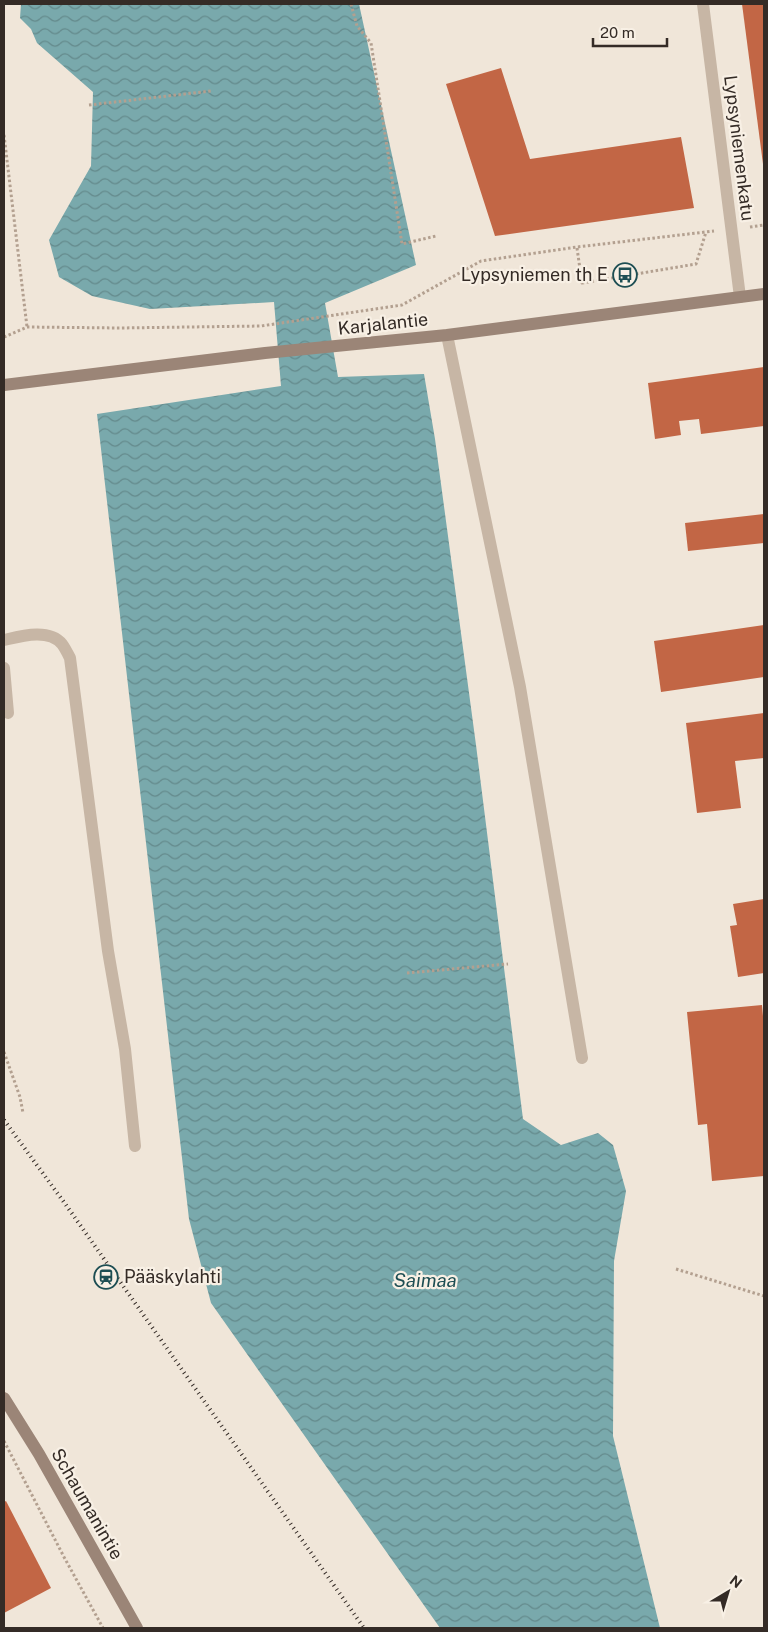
<svg xmlns="http://www.w3.org/2000/svg" width="768" height="1632" font-family="'Public Sans',sans-serif">
	<defs>
		<pattern id="water-waves" width="16" height="10" patternUnits="userSpaceOnUse" patternTransform="scale(1.25)"><rect width="16" height="10" fill="#79a9ac"/><path d="M0 5q4-4 8 0t8 0" fill="none" stroke="#648a8c"/></pattern>
	</defs>
	<rect width="100%" height="100%" fill="#f0e6d9"/>
	<polygon fill="url(#water-waves)" points="21,4 359,4 416,265 325,303 338,377 424,374 435,439 476,745 523,1119 561,1145 598,1133 613,1145 626,1191 614,1261 613,1436 660,1628 440,1628 211,1303 189,1219 97,414 281,386 274,302 150,309 92,296 59,277 49,240 91,166 93,92 37,43 31,29 20,18"/>
	<g fill="#c26645">
		<polygon points="742,4 764,4 764,164 763,164"/>
		<polygon points="501,68 530,159 681,137 694,208 495,236 446,84"/>
		<polygon points="764,367 764,426 701,434 699,419 679,421 681,435 655,439 648,383"/>
		<polygon points="764,514 764,543 688,551 685,523"/>
		<polygon points="764,625 764,677 661,692 654,641"/>
		<polygon points="764,713 764,758 735,761 741,808 697,813 686,723"/>
		<polygon points="764,899 764,973 738,977 730,926 737,925 733,904"/>
		<polygon points="762,1005 764,1027 764,1176 712,1181 707,1124 698,1125 687,1012"/>
		<polygon points="6,1501 51,1588 4,1613 4,1502"/>
	</g>
	<g fill="none" stroke-linecap="round" stroke-linejoin="round">
		<g stroke="#b3a090" stroke-width="3" stroke-dasharray="2.5 2.5" stroke-linecap="butt">
			<polyline points="351,4 357,26 371,43 402,244 436,236"/>
			<polyline points="89,105 211,91"/>
			<polyline points="4,135 27,327"/>
			<polyline points="750,227 764,225"/>
			<polyline points="577,248 582,283 696,264 706,232"/>
			<polyline points="4,337 27,327 119,328 261,326 402,305 481,261 577,247 714,231"/>
			<polyline points="407,973 508,964"/>
			<polyline points="4,1052 20,1097 23,1113"/>
			<polyline points="676,1269 764,1296"/>
			<polyline points="4,1441 64,1557 103,1628"/>
		</g>
		<g stroke="#c7b6a5" stroke-width="12">
			<polyline points="447,335 520,687 582,1058"/>
			<path d="M4 640C21 636 49 628 62 644 65 648 68 654 70 658L108 951 125 1049 135 1146"/>
		</g>
		<g stroke="#c7b6a5" stroke-width="12">
			<polyline points="703,4 740,297"/>
			<polyline points="4,668 8,713"/>
		</g>
		<g stroke="#9b8577" stroke-width="12">
			<polyline points="4,385 265,353 447,335 764,294"/>
			<polyline points="4,1398 39,1454 137,1628"/>
		</g>
		<polyline stroke="#342b26" stroke-width="4" stroke-dasharray="1 4" stroke-linecap="butt" points="4,1120 66,1205 364,1628"/>
	</g>
	<defs>
		<g id="bus-ring" transform="scale(1.25)"><circle r="9.5" fill="#f8f0e5" stroke="#1d4e53" stroke-width="1.5"/><path d="M-5-6H5V4H4V6H2V4H-2V6H-4V4H-5ZM-3.5-4V0h7V-4ZM-3.5 1.2v1.5H-2V1.2ZM2 1.2v1.5H3.5V1.2Z" fill="#1d4e53"/></g>
		<g id="station-ring" transform="scale(1.25)"><circle r="9.5" fill="#f8f0e5" stroke="#1d4e53" stroke-width="1.5"/><path d="M-3-6H3Q5-6 5-4V2Q5 4 3 4L4.5 6H3L1.5 4h-3L-3 6H-4.5L-3 4Q-5 4-5 2V-4Q-5-6-3-6ZM-3.5-4v3h7v-3ZM-3.5 1v1.5H-2V1ZM2 1v1.5H3.5V1Z" fill="#1d4e53"/></g>
	</defs>
	<g fill-rule="evenodd">
		<use href="#bus-ring" x="625" y="275"/>
		<use href="#station-ring" x="106" y="1277"/>
	</g>
	<g text-anchor="middle" stroke-width="4.5" stroke-linejoin="round" paint-order="stroke">
		<g font-size="18" fill="#342b26" stroke="#f8f0e5">
			<text transform="translate(739 148) rotate(83)" y="6">Lypsyniemenkatu</text>
			<text transform="translate(383 324) rotate(-6)" y="6">Karjalantie</text>
			<text transform="translate(87 1504) rotate(60)" y="6">Schaumanintie</text>
		</g>
		<g font-size="18" fill="#342b26" stroke="#f8f0e5" text-anchor="end">
			<text x="608" y="281">Lypsyniemen th E</text>
			<text x="124" y="1283" text-anchor="start">Pääskylahti</text>
		</g>
		<g font-size="19" font-style="italic" fill="#1d4e53" stroke="#f8f0e5">
			<text x="425" y="1287">Saimaa</text>
		</g>
	</g>
	<rect width="768" height="1632" fill="none" stroke="#342b26" stroke-width="10"/>
	<g transform="translate(728 1592) rotate(38)" stroke="#f8f0e5" stroke-width="4" paint-order="stroke">
	<path d="M0-4L9 19L0 12L-9 19Z" fill="#342b26"/>
	<text y="-8" font-size="14" font-weight="bold" text-anchor="middle" fill="#342b26">N</text>
	</g>
	<path d="M593 38v8h74v-8" fill="none" stroke="#342b26" stroke-width="2.5"/>
	<text x="600" y="38" font-size="15" fill="#342b26" stroke="#f8f0e5" stroke-width="4" paint-order="stroke">20 m</text>
</svg>
